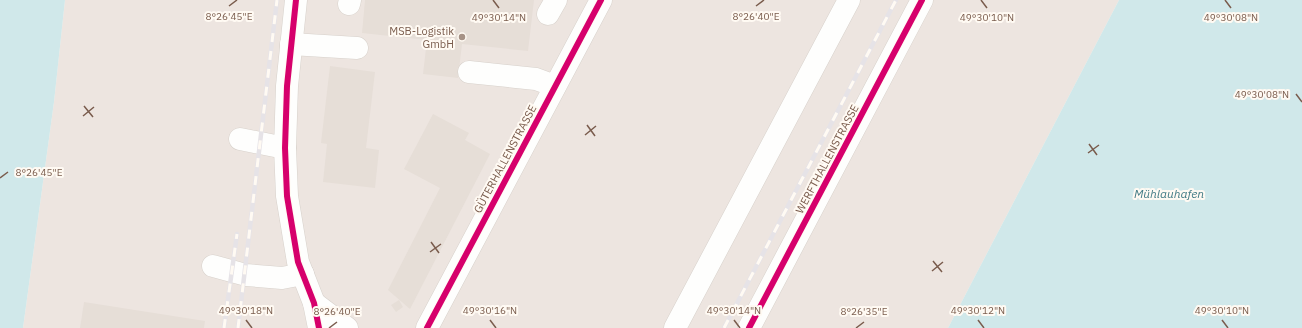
<svg xmlns="http://www.w3.org/2000/svg" width="1302" height="328" font-family="'IBM Plex Sans',sans-serif">
	<rect width="100%" height="100%" fill="#f9f5f0"/>
	<polygon fill="#ede5e0" points="65,0 1119,0 948,328 23,328 54,102"/>
	<g fill="#d0e8ea">
		<polygon points="0,0 65,0 54,102 23,328 0,328"/>
		<polygon points="1119,0 1302,0 1302,328 948,328"/>
	</g>
	<g fill="#e6ded7">
		<polygon points="365,0 534,0 528,51 462,44 458,78 423,74 427,40 362,33"/>
		<polygon points="330,66 375,72 366,148 379,150 375,188 323,182 327,144 321,143"/>
		<polygon points="433,114 469,133 465,140 490,154 410,309 388,290 440,188 404,169"/>
		<polygon points="399,300 403,307 396,312 391,305"/>
		<polygon points="84,302 205,321 204,328 80,328"/>
	</g>
	<g fill="none" stroke-linecap="round" stroke-linejoin="round">
		<g stroke="#d7d1cb" stroke-width="23">
			<g id="minor">
				<polyline points="296,0 287,86 285,148 287,196 298,262 314,303 319,328"/>
				<polyline points="349,4 350,0"/>
				<polyline points="548,14 556,0"/>
				<polyline points="291,44 357,48"/>
				<polyline points="469,72 536,79 555,86"/>
				<polyline points="240,139 285,148"/>
				<polyline points="213,266 246,275 282,278 303,274"/>
				<polyline points="314,303 347,328"/>
				<polyline points="427,328 601,0"/>
				<polyline points="675,328 849,0"/>
				<polyline points="749,328 922,0"/>
			</g>
		</g>
		<use href="#minor" stroke="#fefefd" stroke-width="22"/>
		<g stroke="#e6e3e7" stroke-width="4.5">
			<g id="rail">
				<polyline points="224,328 237,234"/>
				<polyline points="238,328 277,0"/>
				<polyline points="724,328 896,0"/>
			</g>
		</g>
		<use href="#rail" stroke="#fffaf3" stroke-width="3" stroke-dasharray="9" stroke-linecap="butt"/>
		<g stroke="#fffaf3" stroke-width="8">
			<g id="cycleway">
				<polyline points="296,0 287,86 285,148 287,196 298,262 314,303 319,328"/>
				<polyline points="427,328 601,0"/>
				<polyline points="749,328 922,0"/>
			</g>
		</g>
		<use href="#cycleway" stroke="#d6006c" stroke-width="6"/>
	</g>
	<path fill="none" stroke="#7a5c4d" stroke-width="1.5" d="M493 0 499 8M981 0 987 8M1225 0 1231 8M229 6 237 0M756 6 764 0M1296 94 1302 102M84 106 93 117M83 116 94 107M587 125 595 136M585 135 596 126M1089 144 1097 155M1088 153 1099 145M0 178 8 172M431 242 439 253M430 252 441 244M933 261 942 272M932 271 943 262M246 320 252 328M490 320 496 328M734 320 740 328M978 320 984 328M1222 320 1228 328M329 328 337 322M856 328 864 322"/>
	<circle fill="#a69286" stroke="#fffaf3" stroke-width="1.5" cx="462" cy="37" r="4"/>
	<g text-anchor="middle" stroke-width="4" stroke-linejoin="round" paint-order="stroke">
		<g font-size="11" fill="#7a5c4d" stroke="#fffaf3" text-anchor="end">
			<text x="454" y="35">MSB-Logistik<tspan x="454" dy="13">GmbH</tspan></text>
		</g>
		<g font-size="11" fill="#7a5c4d" stroke="#fffaf3">
			<text transform="translate(505 159) rotate(-62)" y="4">GÜTERHALLENSTRASSE</text>
			<text transform="translate(827 159) rotate(-62)" y="4">WERFTHALLENSTRASSE</text>
		</g>
		<g font-size="12" font-style="italic" fill="#437c86" stroke="#fffaf3">
			<text x="1169" y="198">Mühlauhafen</text>
		</g>
	</g>
	<g font-size="10" text-anchor="middle" fill="#7a5c4d" stroke="#fffaf3" stroke-width="4" stroke-linejoin="round" paint-order="stroke">
		<text x="229" y="20">8°26'45"E</text>
		<text x="756" y="20">8°26'40"E</text>
		<text x="499" y="21">49°30'14"N</text>
		<text x="1231" y="21">49°30'08"N</text>
		<text x="987" y="21">49°30'10"N</text>
		<text x="1262" y="98">49°30'08"N</text>
		<text x="39" y="176">8°26'45"E</text>
		<text x="246" y="314">49°30'18"N</text>
		<text x="490" y="314">49°30'16"N</text>
		<text x="734" y="314">49°30'14"N</text>
		<text x="978" y="314">49°30'12"N</text>
		<text x="1222" y="314">49°30'10"N</text>
		<text x="337" y="315">8°26'40"E</text>
		<text x="864" y="315">8°26'35"E</text>
	</g>
</svg>
